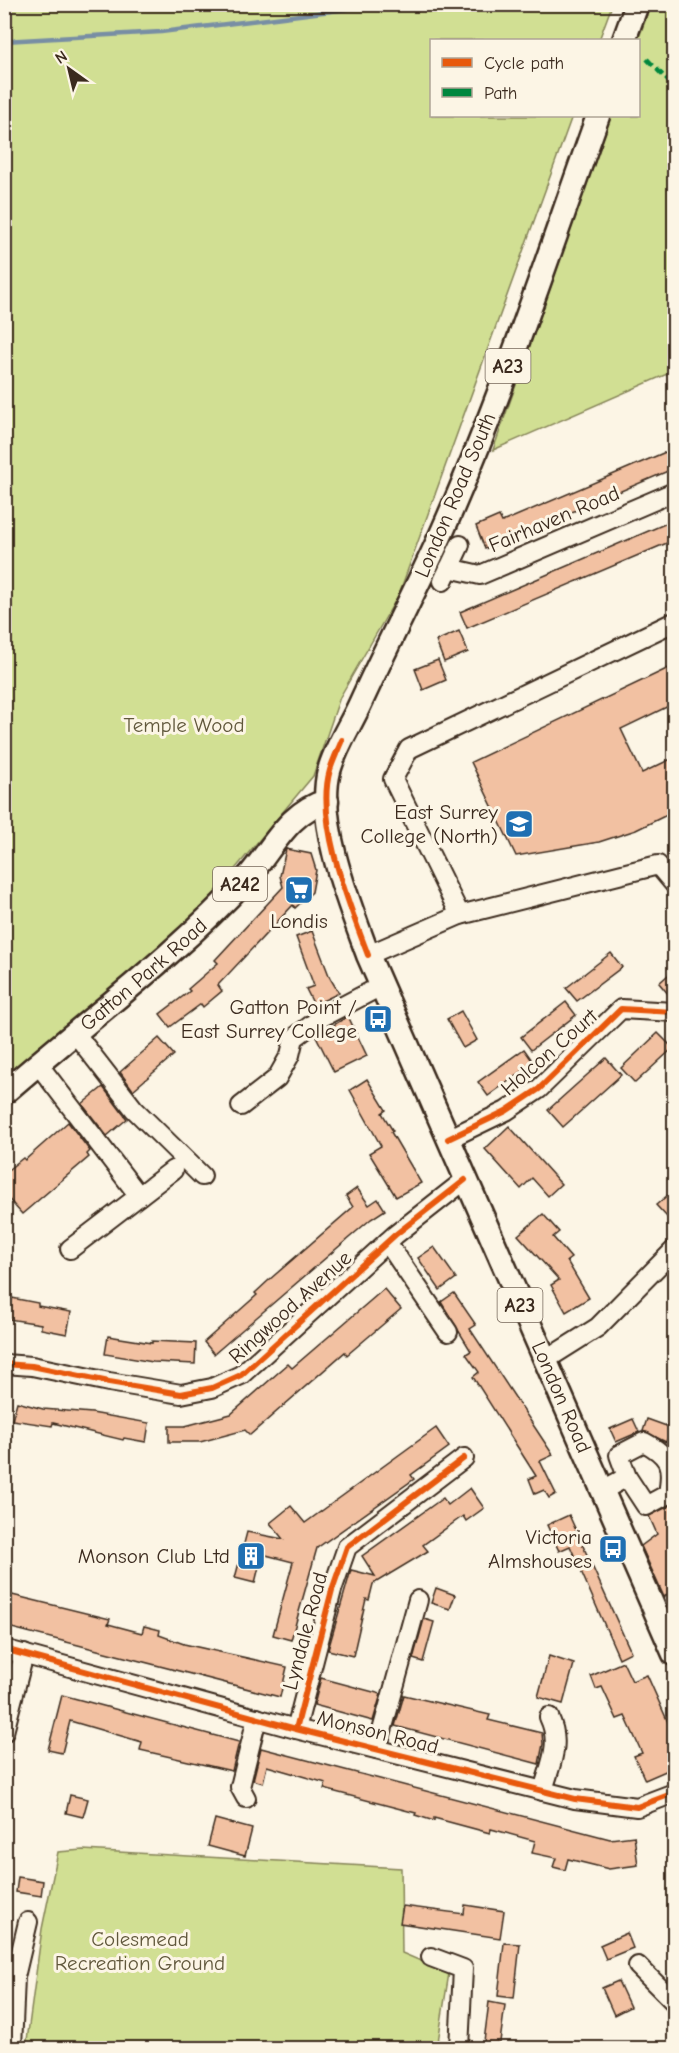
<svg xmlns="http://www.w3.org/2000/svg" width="679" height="2053" font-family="'Comic Neue',sans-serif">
	<rect width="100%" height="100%" fill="#fcf5e5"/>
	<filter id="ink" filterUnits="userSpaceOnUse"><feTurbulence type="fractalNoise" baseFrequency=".0167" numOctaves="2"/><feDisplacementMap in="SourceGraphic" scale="12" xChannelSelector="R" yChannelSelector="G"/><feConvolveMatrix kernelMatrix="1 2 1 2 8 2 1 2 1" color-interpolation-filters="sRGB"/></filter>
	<g filter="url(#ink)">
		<g fill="#d1df93" stroke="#868458" stroke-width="1.5">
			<polygon points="5,5 612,5 599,40 432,40 432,116 572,116 399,594 340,697 313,776 151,969 5,1094"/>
			<polygon points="651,5 674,5 674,371 493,450 611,116 638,116 638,40"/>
			<polygon points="83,1850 401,1868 402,1953 449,1973 437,2048 26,2048 42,1929 58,1852"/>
		</g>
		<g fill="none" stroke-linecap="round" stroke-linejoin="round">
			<polyline stroke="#788ea4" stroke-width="4.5" points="4,41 161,32 388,4"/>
		</g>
		<g fill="#f2c1a2" stroke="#3b2a1e" stroke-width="1.5">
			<polygon points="675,448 675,468 485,549 476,526 499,516 502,522"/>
			<polygon points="667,523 674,540 467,628 460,612"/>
			<polygon points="459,631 468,652 444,662 436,641"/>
			<polygon points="438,660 446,680 423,690 415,669"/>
			<polygon points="675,665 675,703 621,729 642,773 675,757 675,811 636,830 599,842 516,856 471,762"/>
			<polygon points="286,849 311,854 316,870 312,892 295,908 293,905 218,985 222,991 203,1007 201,1004 170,1027 160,1014 190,991 188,989 218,963 215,960 283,887 280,876"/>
			<polygon points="312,931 330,978 339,993 314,1005 306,989 314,986 296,937"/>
			<polygon points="611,953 622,967 577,1001 566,988"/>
			<polygon points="675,969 675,1001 674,1001 659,983"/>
			<polygon points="566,1002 576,1015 531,1050 521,1037"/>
			<polygon points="461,1011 477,1040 463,1048 447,1019"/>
			<polygon points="348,1016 367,1056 334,1072 316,1036"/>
			<polygon points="658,1033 673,1048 635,1083 621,1068"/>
			<polygon points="159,1038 174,1055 133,1090 120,1072"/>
			<polygon points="524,1049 534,1063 488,1096 478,1082"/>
			<polygon points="606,1058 621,1075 563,1127 548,1110"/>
			<polygon points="367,1079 386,1110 382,1113 393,1131 391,1132 421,1183 396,1197 369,1153 381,1146 350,1090"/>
			<polygon points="103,1087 127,1119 107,1136 82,1104"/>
			<polygon points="68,1122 90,1151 87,1154 89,1157 22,1214 4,1194 4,1173 23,1158 25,1160"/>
			<polygon points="509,1126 561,1184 548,1196 532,1178 521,1189 485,1149"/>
			<polygon points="357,1188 369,1205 378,1199 385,1210 371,1219 214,1354 204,1342 257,1295 255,1293 269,1280 353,1207 346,1196"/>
			<polygon points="675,1189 675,1211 667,1217 656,1205"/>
			<polygon points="543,1214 559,1232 553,1237 571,1258 567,1261 589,1298 566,1312 551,1285 559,1280 518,1235"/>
			<polygon points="434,1247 456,1278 440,1290 418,1258"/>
			<polygon points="384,1289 401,1309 347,1355 345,1352 250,1435 245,1430 200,1442 169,1442 169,1426 185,1426 231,1414 288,1364 292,1368"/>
			<polygon points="454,1293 476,1325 470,1329 553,1455 540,1461 556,1494 549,1498 544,1490 535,1494 529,1479 536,1476 473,1377 479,1372 466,1354 471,1351 441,1302"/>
			<polygon points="12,1298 38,1303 38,1306 71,1312 67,1334 41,1329 41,1324 8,1319"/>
			<polygon points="108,1336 152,1343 152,1341 196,1343 195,1364 153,1362 105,1354"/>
			<polygon points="17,1402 43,1409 92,1413 149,1423 146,1442 124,1438 123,1440 53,1423 52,1426 12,1420"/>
			<polygon points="633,1419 639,1432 616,1442 610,1429"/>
			<polygon points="647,1419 672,1428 666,1442 643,1431"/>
			<polygon points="436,1428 449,1447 411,1475 414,1479 317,1548 291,1640 273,1635 293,1562 262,1554 255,1583 235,1578 247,1532 283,1539 270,1523 291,1506 305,1523"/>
			<polygon points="470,1488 484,1508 466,1521 463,1516 423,1545 428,1551 373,1584 369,1600 366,1599 353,1656 328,1650 351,1570 375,1576 362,1556 443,1498 448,1505"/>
			<polygon points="675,1503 675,1588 664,1597 641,1546 657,1534 649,1516"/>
			<polygon points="569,1515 631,1652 619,1658 570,1546 559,1551 547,1525"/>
			<polygon points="436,1588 455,1595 450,1609 431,1603"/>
			<polygon points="4,1593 110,1619 108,1624 142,1633 144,1626 160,1630 159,1635 184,1644 287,1667 280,1697 4,1626"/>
			<polygon points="424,1619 434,1622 423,1662 413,1659"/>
			<polygon points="549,1656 574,1664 563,1704 538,1697"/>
			<polygon points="623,1662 632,1681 647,1675 675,1738 675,1767 645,1780 634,1756 642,1753 625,1716 617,1719 602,1687 596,1689 591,1676"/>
			<polygon points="321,1678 381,1694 373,1721 314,1705"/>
			<polygon points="62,1695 239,1742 232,1771 140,1750 142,1742 70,1721 62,1753 48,1750"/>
			<polygon points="404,1695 490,1715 488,1720 542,1733 543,1744 539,1764 395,1726"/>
			<polygon points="261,1748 610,1839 634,1836 638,1865 609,1869 568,1859 565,1870 553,1867 556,1858 532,1853 535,1841 491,1829 490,1833 434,1818 434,1821 415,1815 416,1813 324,1789 326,1783 267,1766 263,1783 253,1780"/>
			<polygon points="70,1795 88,1799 83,1817 66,1813"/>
			<polygon points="215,1819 252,1829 245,1856 208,1846"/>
			<polygon points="18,1877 43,1881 41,1896 16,1892"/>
			<polygon points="465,1905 504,1911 500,1938 400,1923 403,1906 464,1914"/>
			<polygon points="627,1933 633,1948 606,1959 600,1945"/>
			<polygon points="504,1943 520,1944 514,1998 498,1996"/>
			<polygon points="618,1981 630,2007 614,2015 602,1988"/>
			<polygon points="489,2002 505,2005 499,2049 483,2049"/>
		</g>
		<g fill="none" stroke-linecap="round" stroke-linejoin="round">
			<g stroke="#3b2a1e" stroke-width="22">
				<g id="minor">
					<polyline points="449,568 480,575 674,492"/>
					<polyline points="443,581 460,545"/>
					<polyline points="460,915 393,779 409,749 674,622"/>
					<polyline points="368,955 460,915 658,865 674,884"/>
					<polyline points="75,1033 134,1109 202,1176"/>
					<polyline points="38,1064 139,1196"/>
					<polyline points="241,1106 277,1078 290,1055 294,1038 322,1017 381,986"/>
					<polyline points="448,1139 506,1111 539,1089 621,1009 674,1012"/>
					<polyline points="387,1242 448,1332"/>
					<polyline points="70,1249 173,1170"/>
					<polyline points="544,1361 598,1327 674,1250"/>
					<polyline points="4,1364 32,1366 109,1382 181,1394 212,1388 241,1375 395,1235 465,1180"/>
					<path d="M603 1490 627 1477 646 1506 668 1494C673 1465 670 1456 644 1442L619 1455 627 1477"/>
					<polyline points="4,1649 296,1729 575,1799 637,1807 674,1793"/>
					<polyline points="296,1729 332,1590 347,1547 464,1458"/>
					<polyline points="4,1732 24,1654"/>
					<polyline points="377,1749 418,1600"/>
					<path d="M543 1791C550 1764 562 1744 549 1717"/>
					<polyline points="246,1798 240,1787 257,1718"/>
					<polyline points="431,1957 463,1969 459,2048"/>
					<polyline points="638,1966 674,2002"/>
					<polyline points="12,2048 15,1977 28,1922"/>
				</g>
			</g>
			<g stroke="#3b2a1e" stroke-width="27">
				<g id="major">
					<polyline points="624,40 637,4"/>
					<path id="s1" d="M598 116C548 255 502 397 442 532 416 590 386 647 360 704 350 726 335 748 329 771 316 823 350 906 368 955L674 1654"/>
					<path id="s2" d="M4 1093C85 1022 174 957 247 878 272 850 288 811 327 801"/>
				</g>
			</g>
			<use href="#minor" stroke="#fcf5e5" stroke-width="18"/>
			<use href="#major" stroke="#fcf5e5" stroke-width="22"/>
			<polyline stroke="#00873e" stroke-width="4.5" stroke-dasharray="9 4.5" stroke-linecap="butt" points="647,59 674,87"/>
			<g stroke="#fcf5e5" stroke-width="10">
				<g id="cycleway">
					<path d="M342 740C338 750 333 760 330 770 315 821 350 907 368 955"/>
					<polyline points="448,1139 506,1111 539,1089 621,1009 674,1012"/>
					<polyline points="4,1364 32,1366 109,1382 181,1394 212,1388 241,1375 395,1235 465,1180"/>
					<polyline points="4,1649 296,1729 575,1799 637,1807 674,1793"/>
					<polyline points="296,1729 332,1590 347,1547 464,1458"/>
				</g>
			</g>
			<use href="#cycleway" stroke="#e8590c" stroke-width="6"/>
		</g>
	</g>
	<defs>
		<g id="university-square" transform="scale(1.5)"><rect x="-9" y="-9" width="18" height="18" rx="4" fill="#1f6fb2" stroke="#fcf5e5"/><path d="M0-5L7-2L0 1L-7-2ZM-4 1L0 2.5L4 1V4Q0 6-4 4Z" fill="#fff"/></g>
		<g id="supermarket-square" transform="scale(1.5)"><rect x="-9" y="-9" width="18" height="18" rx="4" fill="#1f6fb2" stroke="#fcf5e5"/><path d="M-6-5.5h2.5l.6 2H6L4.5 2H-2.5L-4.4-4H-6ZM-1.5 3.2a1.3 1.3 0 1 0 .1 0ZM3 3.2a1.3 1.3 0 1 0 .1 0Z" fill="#fff"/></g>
		<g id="bus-square" transform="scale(1.5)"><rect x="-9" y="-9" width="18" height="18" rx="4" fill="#1f6fb2" stroke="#fcf5e5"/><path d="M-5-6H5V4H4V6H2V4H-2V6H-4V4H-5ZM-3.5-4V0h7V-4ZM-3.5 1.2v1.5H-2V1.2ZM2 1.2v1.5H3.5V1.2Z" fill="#fff"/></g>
		<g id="building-square" transform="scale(1.5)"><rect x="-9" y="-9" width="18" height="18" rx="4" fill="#1f6fb2" stroke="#fcf5e5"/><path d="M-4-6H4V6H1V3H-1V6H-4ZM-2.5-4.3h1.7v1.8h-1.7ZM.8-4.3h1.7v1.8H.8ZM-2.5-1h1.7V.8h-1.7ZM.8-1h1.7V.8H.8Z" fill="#fff"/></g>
	</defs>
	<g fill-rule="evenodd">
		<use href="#university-square" x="519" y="824"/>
		<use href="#supermarket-square" x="299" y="890"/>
		<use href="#bus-square" x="378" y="1019"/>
		<use href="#bus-square" x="613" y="1549"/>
		<use href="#building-square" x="251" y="1556"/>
	</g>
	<g text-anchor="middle" stroke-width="6" stroke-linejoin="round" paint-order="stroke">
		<g fill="#fcf5e5" stroke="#75675a" stroke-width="1.5">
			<rect x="485.5" y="349" width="45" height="34" rx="4.5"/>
			<rect x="213" y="867" width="54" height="34" rx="4.5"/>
			<rect x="497.5" y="1288" width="45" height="34" rx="4.5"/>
		</g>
		<g font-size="20" font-weight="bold" fill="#3b2a1e">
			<text x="508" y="373">A23</text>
			<text x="240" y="891">A242</text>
			<text x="520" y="1312">A23</text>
		</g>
		<g font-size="21" fill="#3b2a1e" stroke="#fcf5e5">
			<text transform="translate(455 495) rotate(-67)" y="7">London Road South</text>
			<text transform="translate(554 519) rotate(-23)" y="7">Fairhaven Road</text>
			<text dy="7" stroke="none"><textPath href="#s2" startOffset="183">Gatton Park Road</textPath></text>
			<text transform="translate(549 1052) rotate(-41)" y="7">Holcon Court</text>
			<text transform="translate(290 1307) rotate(-42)" y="7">Ringwood Avenue</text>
			<text dy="7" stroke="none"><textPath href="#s1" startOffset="1382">London Road</textPath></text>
			<text transform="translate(305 1631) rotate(-75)" y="7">Lyndale Road</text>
			<text transform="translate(378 1732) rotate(14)" y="7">Monson Road</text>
		</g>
		<g font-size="21" fill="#60573b" stroke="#fcf5e5">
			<text x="184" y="732">Temple Wood</text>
			<text x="140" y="1946">Colesmead<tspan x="140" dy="24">Recreation Ground</tspan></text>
		</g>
		<g font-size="21" fill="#3b2a1e" stroke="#fcf5e5" text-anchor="end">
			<text x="498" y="819">East Surrey<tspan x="498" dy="24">College (North)</tspan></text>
			<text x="299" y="928" text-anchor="middle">Londis</text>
			<text x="357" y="1014">Gatton Point /<tspan x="357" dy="24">East Surrey College</tspan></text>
			<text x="592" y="1544">Victoria<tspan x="592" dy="24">Almshouses</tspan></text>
			<text x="230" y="1563">Monson Club Ltd</text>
		</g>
	</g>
	<rect width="679" height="2053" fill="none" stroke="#fcf5e5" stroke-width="24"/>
	<rect x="12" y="12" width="655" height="2029" fill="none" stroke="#3b2a1e" stroke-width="2" filter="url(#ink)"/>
	<rect x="430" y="39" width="210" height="78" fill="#fcf5e5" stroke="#afa495" stroke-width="1.5"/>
	<rect x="442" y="58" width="30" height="9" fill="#e8590c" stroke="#afa495" stroke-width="1.5"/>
	<text x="484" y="69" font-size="18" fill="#3b2a1e">Cycle path</text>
	<rect x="442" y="88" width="30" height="9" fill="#00873e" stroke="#afa495" stroke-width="1.5"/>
	<text x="484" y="99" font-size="18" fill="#3b2a1e">Path</text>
	<g transform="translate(69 69) rotate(326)" stroke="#fcf5e5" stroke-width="4.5" paint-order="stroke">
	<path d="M0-4.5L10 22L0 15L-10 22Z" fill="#3b2a1e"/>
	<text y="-9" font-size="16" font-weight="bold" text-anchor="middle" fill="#3b2a1e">N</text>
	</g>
</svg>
